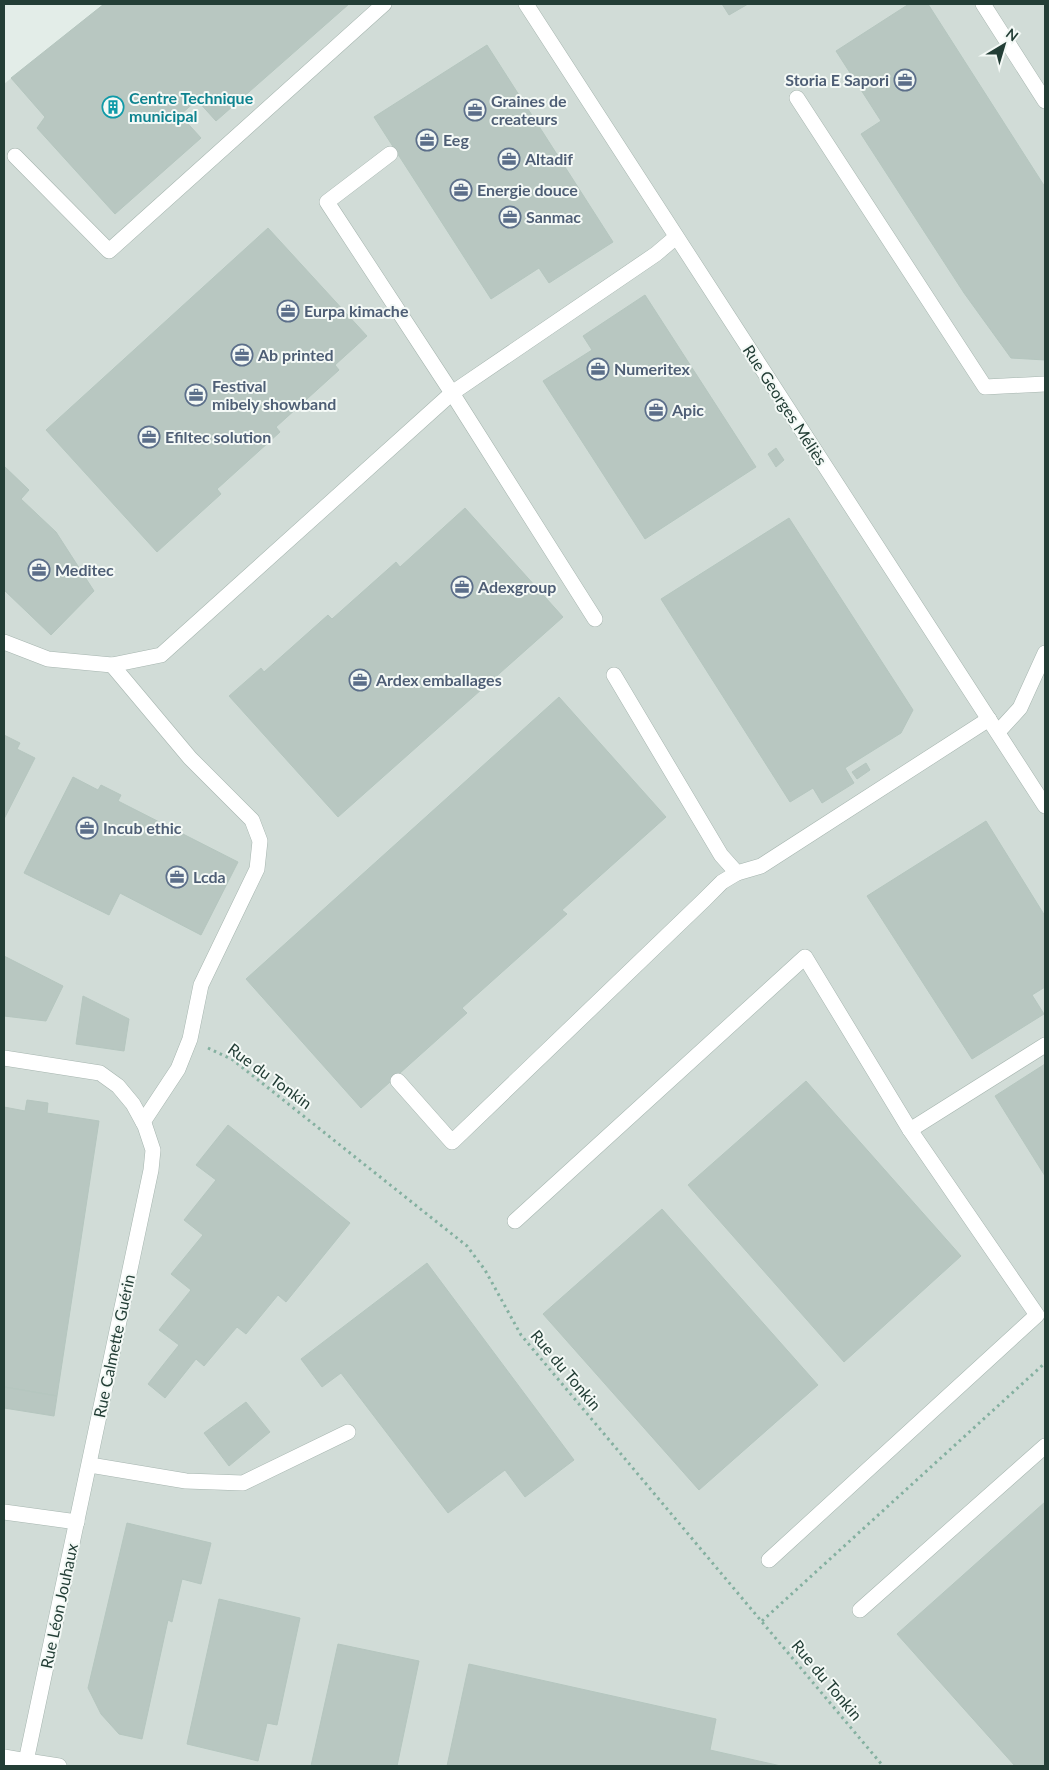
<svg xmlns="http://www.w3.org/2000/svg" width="1049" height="1770" font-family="Lato,sans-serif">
	<rect width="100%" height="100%" fill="#e3ede8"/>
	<polygon fill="#d1dcd7" points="104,4 1045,4 1045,1766 4,1766 4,84"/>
	<g fill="#b8c7c1" stroke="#b5c6bf">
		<polygon points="104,4 349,4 216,121 197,100 180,115 201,138 115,214 37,128 45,117 11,78"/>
		<polygon points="722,4 748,4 729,15"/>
		<polygon points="909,4 928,4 1045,187 1045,360 1011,358 964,293 861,134 881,121 836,51"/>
		<polygon points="487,45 613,242 549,283 539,268 491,299 374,117"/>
		<polygon points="268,228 367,336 335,365 339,370 276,427 280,432 217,489 221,494 157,552 46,430"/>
		<polygon points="645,295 756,467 645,539 543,381 592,350 583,336"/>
		<polygon points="776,448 784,460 776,467 768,454"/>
		<polygon points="4,466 29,490 21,499 56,532 94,591 51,635 4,590"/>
		<polygon points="465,508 563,617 338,817 229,696 261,668 264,672 328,615 332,619 396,562 400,567"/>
		<polygon points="789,518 913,710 901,733 845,768 854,783 822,803 813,788 790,802 661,599"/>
		<polygon points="559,697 666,817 562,910 567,914 462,1008 467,1013 361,1108 246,979"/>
		<polygon points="4,735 20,743 17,749 35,758 4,819"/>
		<polygon points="866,763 870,770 857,779 852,772"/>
		<polygon points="73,777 98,790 101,785 121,795 118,801 238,862 201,935 120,893 109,915 24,873"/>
		<polygon points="986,821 1045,916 1045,987 1032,995 1044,1014 972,1059 867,896"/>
		<polygon points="4,956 63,986 46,1021 4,1016"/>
		<polygon points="83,996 129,1019 124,1051 76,1044"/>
		<polygon points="1045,1064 1045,1176 995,1096"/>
		<polygon points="806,1081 961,1256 844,1362 688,1185"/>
		<polygon points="27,1100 48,1103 47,1113 99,1121 57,1396 4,1387 4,1107 25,1111"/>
		<polygon points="228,1125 350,1223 286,1302 278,1295 246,1334 237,1327 204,1366 196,1359 165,1398 148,1384 179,1345 159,1330 191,1290 171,1274 203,1235 184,1220 216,1180 196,1165"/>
		<polygon points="662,1209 818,1385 699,1490 543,1314"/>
		<polygon points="427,1263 574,1460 525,1497 505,1470 448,1513 341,1373 322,1387 301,1359"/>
		<polygon points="4,1387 57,1396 54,1416 4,1408"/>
		<polygon points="246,1402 270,1432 229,1466 204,1433"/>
		<polygon points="1045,1502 1045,1766 1015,1766 897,1634"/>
		<polygon points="127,1523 211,1543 201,1584 182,1579 172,1622 168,1620 142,1739 119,1734 101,1714 88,1688"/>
		<polygon points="219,1599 300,1618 277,1725 267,1723 258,1761 187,1744"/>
		<polygon points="338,1644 419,1661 397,1766 311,1766"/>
		<polygon points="469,1664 716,1719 710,1750 781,1766 447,1766"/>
	</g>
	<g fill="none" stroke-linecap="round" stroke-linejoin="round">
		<g stroke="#a6b5af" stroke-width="16">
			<g id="lane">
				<polyline points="983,4 1045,101"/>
				<polyline points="797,98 985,387 1045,384"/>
				<polyline points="390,154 327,202 452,393 595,619"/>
				<polyline points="15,156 109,251 384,4"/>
				<polyline points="4,642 48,659 112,665 161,655 452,393 656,254 676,237"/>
				<polyline points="112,665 190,758 252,820 260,841 257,869 201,985 190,1039 178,1069 143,1122"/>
				<polyline points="614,675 721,855 737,873 761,866 989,719"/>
				<polyline points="398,1081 452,1142 704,900 722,882 737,873"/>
				<polyline points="910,1130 1045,1045"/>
				<polyline points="515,1221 805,957 910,1130 1037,1315 769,1560"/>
				<polyline points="90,1465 186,1481 243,1483 348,1432"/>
				<polyline points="4,1512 77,1522"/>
				<polyline points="860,1610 1045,1446"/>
				<polyline points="4,1757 27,1761"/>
			</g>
		</g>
		<g stroke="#a6b5af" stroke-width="16">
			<g id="street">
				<polyline points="526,4 1045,806"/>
				<polyline points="998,732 1020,708 1045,653"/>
				<polyline points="4,1058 100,1073 118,1086 133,1104 145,1126 153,1150 151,1170 25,1766"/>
				<polyline points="27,1761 59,1766"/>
			</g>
		</g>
		<g stroke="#84b0a0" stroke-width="3" stroke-dasharray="2.5 4" stroke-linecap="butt">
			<polyline points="208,1048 233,1060 467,1246 485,1270 521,1335 883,1766"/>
			<polyline points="762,1621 1045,1363"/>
		</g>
		<use href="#lane" stroke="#fff" stroke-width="15"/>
		<use href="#street" stroke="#fff" stroke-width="15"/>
	</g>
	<defs>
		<g id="office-ring" transform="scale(1.125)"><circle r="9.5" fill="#f4f9f6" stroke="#5c6f8a" stroke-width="1.5"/><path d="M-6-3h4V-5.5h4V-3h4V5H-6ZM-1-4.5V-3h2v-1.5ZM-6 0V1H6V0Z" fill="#5c6f8a"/></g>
		<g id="building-ring" transform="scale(1.125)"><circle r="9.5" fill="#f4f9f6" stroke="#0f9aa8" stroke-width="1.5"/><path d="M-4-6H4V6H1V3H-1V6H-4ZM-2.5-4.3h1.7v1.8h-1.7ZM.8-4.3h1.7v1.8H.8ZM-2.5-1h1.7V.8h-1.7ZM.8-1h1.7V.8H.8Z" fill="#0f9aa8"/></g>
	</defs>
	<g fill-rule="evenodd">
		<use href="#office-ring" x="905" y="80"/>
		<use href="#building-ring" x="113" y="107"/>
		<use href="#office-ring" x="475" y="110"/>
		<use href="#office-ring" x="427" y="140"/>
		<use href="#office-ring" x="509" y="159"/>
		<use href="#office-ring" x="461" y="190"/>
		<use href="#office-ring" x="510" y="217"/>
		<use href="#office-ring" x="288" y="311"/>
		<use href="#office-ring" x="242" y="355"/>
		<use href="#office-ring" x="598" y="369"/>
		<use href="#office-ring" x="196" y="395"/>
		<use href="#office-ring" x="656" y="410"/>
		<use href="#office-ring" x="149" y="437"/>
		<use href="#office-ring" x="39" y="570"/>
		<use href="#office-ring" x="462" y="587"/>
		<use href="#office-ring" x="360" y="680"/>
		<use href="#office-ring" x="87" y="828"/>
		<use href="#office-ring" x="177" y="877"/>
	</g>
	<g text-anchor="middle" stroke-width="4" stroke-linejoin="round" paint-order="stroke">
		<g font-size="16" font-weight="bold" fill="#4e5e75" stroke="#f4f9f6" text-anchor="start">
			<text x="889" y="86" text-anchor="end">Storia E Sapori</text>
			<text x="491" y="107">Graines de<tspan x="491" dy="18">createurs</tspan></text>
			<text x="443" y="146">Eeg</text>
			<text x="525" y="165">Altadif</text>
			<text x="477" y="196">Energie douce</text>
			<text x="526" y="223">Sanmac</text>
			<text x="304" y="317">Eurpa kimache</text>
			<text x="258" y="361">Ab printed</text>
			<text x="614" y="375">Numeritex</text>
			<text x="212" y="392">Festival<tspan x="212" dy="18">mibely showband</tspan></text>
			<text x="672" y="416">Apic</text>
			<text x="165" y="443">Efiltec solution</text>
			<text x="55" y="576">Meditec</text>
			<text x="478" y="593">Adexgroup</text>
			<text x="376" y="686">Ardex emballages</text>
			<text x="103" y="834">Incub ethic</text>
			<text x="193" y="883">Lcda</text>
		</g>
		<g font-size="16" font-weight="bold" fill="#0d838f" stroke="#f4f9f6" text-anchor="start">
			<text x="129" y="104">Centre Technique<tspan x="129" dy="18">municipal</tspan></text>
		</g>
		<g font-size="16" fill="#233e36" stroke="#f4f9f6">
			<text transform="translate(785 405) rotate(57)" y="6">Rue Georges Méliès</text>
			<text transform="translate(270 1076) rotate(36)" y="6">Rue du Tonkin</text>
			<text transform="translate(114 1346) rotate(-78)" y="6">Rue Calmette Guérin</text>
			<text transform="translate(566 1370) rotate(50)" y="6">Rue du Tonkin</text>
			<text transform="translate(59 1606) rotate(-78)" y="6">Rue Léon Jouhaux</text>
			<text transform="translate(827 1680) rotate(50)" y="6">Rue du Tonkin</text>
		</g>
	</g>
	<rect width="1049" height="1770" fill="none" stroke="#233e36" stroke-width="10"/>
	<g transform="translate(1004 45) rotate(38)" stroke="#f4f9f6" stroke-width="4" paint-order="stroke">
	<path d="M0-4L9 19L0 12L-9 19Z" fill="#233e36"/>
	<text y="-8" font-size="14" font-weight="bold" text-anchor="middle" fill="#233e36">N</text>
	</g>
</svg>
